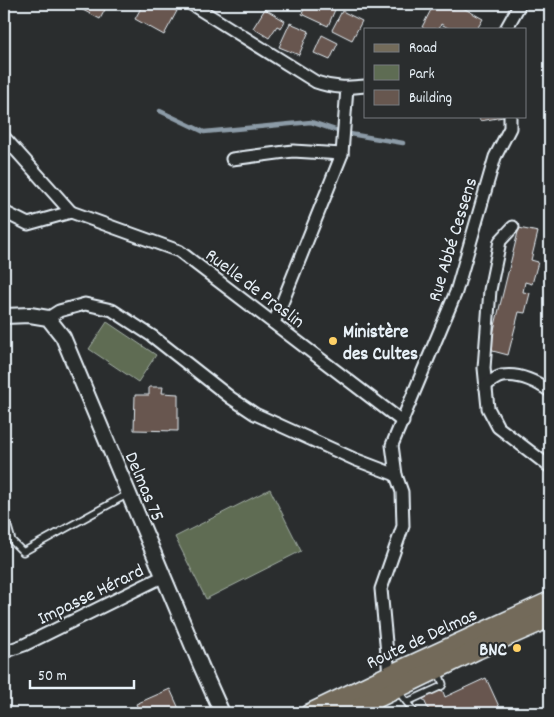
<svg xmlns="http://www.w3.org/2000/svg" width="554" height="717" font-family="Dekko,sans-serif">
	<rect width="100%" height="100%" fill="#2a2d2e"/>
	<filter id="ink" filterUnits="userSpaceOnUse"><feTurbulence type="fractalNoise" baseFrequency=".02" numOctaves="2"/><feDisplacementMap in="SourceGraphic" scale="10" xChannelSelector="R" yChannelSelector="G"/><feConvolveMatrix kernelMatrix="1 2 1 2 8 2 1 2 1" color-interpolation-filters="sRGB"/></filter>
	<g filter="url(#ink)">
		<g fill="#5e6c53" stroke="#a3aea6">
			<polygon points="107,322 156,355 138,382 89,349"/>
			<polygon points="270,489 301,551 206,599 175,537"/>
		</g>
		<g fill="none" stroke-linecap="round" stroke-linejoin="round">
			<polyline stroke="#8c9ba7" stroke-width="4.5" points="160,111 204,132 311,122 344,133 403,143"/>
		</g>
		<g fill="#67574f" stroke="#e8f1f8">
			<polygon points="79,4 108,4 100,19 77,7"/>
			<polygon points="143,4 163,4 177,11 164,35 135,19"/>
			<polygon points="306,4 334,4 337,5 328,26 302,14"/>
			<polygon points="434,4 445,4 454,9 456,4 483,19 477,29 450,29 441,24 439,29 425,29 422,27"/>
			<polygon points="265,9 285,21 281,28 277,26 269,38 253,28"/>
			<polygon points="342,11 362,21 352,40 332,30"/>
			<polygon points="290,23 309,31 299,55 279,47"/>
			<polygon points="322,35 338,43 330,60 314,53"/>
			<polygon points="479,116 509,116 480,121"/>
			<polygon points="519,228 538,232 531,260 538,262 532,284 525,282 523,292 530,293 525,313 519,312 508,355 489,350"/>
			<polygon points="149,387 163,387 162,393 178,394 178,431 134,430 135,395 149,395"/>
			<polygon points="486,678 502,713 430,713 423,698 442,689 445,697"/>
			<polygon points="170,689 181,713 140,713 136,704"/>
		</g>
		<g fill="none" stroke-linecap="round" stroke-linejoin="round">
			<g stroke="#e8f1f8" stroke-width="9">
				<g id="service">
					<polyline points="4,513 12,541 23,552 128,494"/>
					<polyline points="398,691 415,713"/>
					<polyline points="407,702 442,686 443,684 438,671"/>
				</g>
			</g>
			<g stroke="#e8f1f8" stroke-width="15">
				<g id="minor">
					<path d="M191 4 316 82C333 88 347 88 365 86"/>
					<polyline points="506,29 520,4"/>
					<polyline points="4,137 71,212 28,224 4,212"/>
					<polyline points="232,159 293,151 342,154"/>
					<polyline points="71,212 179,251 403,422"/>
					<polyline points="513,227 500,241 490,290 484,368 488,408 498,427 550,467"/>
					<polyline points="48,318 59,311 85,304 112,310 152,336 231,398 255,414 354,459 396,475"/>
					<polyline points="274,323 342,154 347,88"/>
					<path d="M485 386C490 382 496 377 502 376 519 373 537 382 550 391"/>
					<polyline points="4,652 24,645 164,576"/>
					<polyline points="391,679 389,675 381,589 403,526 402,492 396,475 392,445 456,292 495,157 510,128 510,116"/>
					<polyline points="373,700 377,713"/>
				</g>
			</g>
			<g stroke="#e8f1f8" stroke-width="18">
				<polyline id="tertiary" points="4,316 30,315 48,318 63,337 201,666 222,713"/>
			</g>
			<g stroke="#e8f1f8" stroke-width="21">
				<g id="primary">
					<polyline points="310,713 389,675 550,601"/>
					<polyline points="347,713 477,650 550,618"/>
				</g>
			</g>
			<use href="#service" stroke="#2a2d2e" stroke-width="5.5"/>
			<use href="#minor" stroke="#2a2d2e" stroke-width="11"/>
			<use href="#tertiary" stroke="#2a2d2e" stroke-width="14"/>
			<use href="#primary" stroke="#736b5a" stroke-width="18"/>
		</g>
	</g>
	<g fill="#ffd166" stroke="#2a2d2e" stroke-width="2">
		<circle cx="333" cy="341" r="5"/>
		<circle cx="517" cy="648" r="5"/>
	</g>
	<g text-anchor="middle" stroke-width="4" stroke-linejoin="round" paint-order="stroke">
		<g font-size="19" fill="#e8f1f8" stroke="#2a2d2e">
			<text transform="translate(451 239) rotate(-73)" y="7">Rue Abbé Cessens</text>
			<text transform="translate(256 287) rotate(37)" y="7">Ruelle de Praslin</text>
			<text transform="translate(146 486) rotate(67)" y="7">Delmas 75</text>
			<text transform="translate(90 593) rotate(-26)" y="7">Impasse Hérard</text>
			<text transform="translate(421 637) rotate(-25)" y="7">Route de Delmas</text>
		</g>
		<g font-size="19" font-weight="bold" fill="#e8f1f8" stroke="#2a2d2e" text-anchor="start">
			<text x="343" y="337">Ministère<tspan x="343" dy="22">des Cultes</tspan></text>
			<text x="507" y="655" text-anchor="end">BNC</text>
		</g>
	</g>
	<rect width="554" height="717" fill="none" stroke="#2a2d2e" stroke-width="20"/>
	<rect x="10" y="10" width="534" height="697" fill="none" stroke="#e8f1f8" stroke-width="2" filter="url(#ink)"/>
	<rect x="364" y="28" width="162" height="90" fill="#2a2d2e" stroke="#767b7f"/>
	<rect x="374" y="44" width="25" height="8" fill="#736b5a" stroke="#767b7f"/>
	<text x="409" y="52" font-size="15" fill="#e8f1f8">Road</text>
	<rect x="374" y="65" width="25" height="15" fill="#5e6c53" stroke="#767b7f"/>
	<text x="409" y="78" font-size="15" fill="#e8f1f8">Park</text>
	<rect x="374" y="90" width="25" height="15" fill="#67574f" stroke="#767b7f"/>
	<text x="409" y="102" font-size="15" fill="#e8f1f8">Building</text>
	<path d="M30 680v8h104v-8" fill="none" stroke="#e8f1f8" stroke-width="2.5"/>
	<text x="38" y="680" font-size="15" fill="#e8f1f8" stroke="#2a2d2e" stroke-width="4" paint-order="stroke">50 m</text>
</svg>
